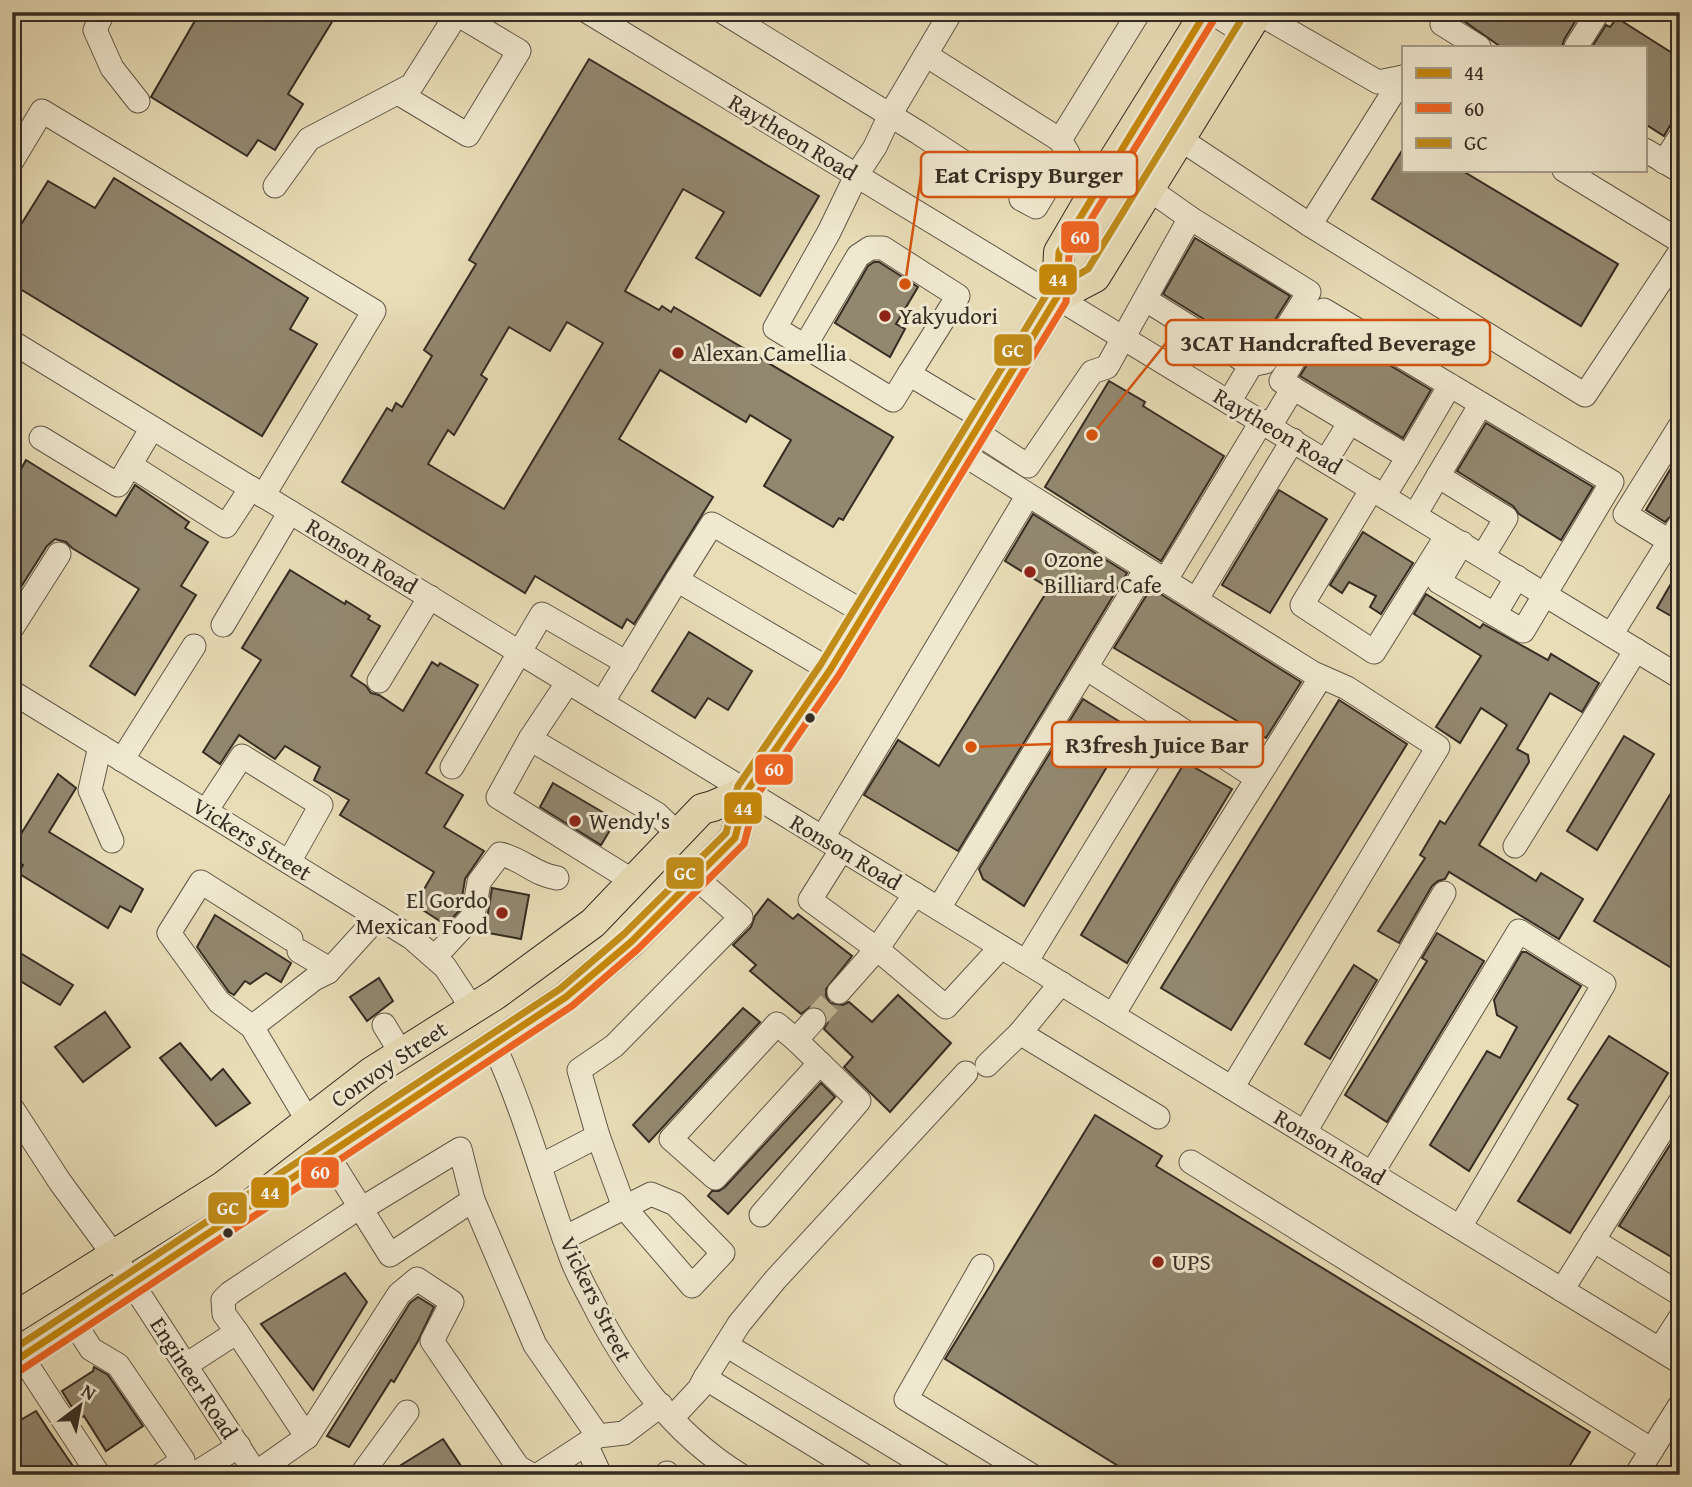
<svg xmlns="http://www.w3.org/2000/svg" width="1692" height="1487" font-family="'Gentium Book Plus',serif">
	<rect width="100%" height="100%" fill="#e8ddb7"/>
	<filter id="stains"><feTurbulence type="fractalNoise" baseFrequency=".00286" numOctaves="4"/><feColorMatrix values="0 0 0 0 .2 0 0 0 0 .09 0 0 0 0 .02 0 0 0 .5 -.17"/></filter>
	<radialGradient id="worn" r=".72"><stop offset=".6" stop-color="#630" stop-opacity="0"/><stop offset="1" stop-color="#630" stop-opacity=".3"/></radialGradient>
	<g fill="#928870" stroke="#352c23" stroke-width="2" fill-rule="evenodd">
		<polygon points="200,12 338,12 288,94 303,104 275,150 258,140 247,156 151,97"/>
		<polygon points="1463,12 1581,12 1564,40 1562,47 1501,47 1461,19"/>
		<polygon points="1617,18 1680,58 1680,108 1664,136 1645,124 1645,47 1592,47 1606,25 1610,27"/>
		<path d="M589 59 819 196 760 296 696 258 724 212 683 189 625 291 659 310 662 306 671 312 674 307 893 437 843 520 839 518 833 527 764 486 791 440 750 415 746 422 660 370 619 439 713 497 634 624 627 619 622 628 535 576 525 593 342 482 387 408 392 411 396 403 402 407 432 356 424 350 476 264 469 260ZM567 322 603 343 504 509 428 464 448 430 454 435 487 379 481 375 509 327 550 351Z"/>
		<polygon points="1403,149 1403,170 1461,170 1618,264 1581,326 1372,199"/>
		<polygon points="114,178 308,298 290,329 317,344 262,436 12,284 12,239 48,181 95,208"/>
		<polygon points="1195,238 1290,296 1256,350 1254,350 1163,294"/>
		<polygon points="874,262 879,262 918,287 896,324 905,329 890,357 835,323 868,266"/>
		<polygon points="1329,329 1431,390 1403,438 1300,376"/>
		<polygon points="1109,381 1145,402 1143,406 1224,456 1161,561 1045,487"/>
		<polygon points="1486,423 1593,487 1561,540 1519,514 1513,506 1457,471"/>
		<polygon points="1680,453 1680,507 1665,522 1646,510"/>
		<polygon points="26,460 116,516 135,485 189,522 185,528 208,542 181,586 196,595 135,695 90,666 139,589 72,548 66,542 55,539 47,546 12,601 12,486"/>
		<polygon points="1279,490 1327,519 1270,613 1222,585"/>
		<polygon points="1033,514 1127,573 958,851 864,795 898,740 939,766 1049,588 1005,561"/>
		<polygon points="1363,532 1413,563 1381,614 1370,607 1376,596 1349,582 1342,593 1330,585"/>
		<polygon points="1680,568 1680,621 1657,608"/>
		<polygon points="290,570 345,604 346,601 370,616 368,619 380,626 351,676 366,686 371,693 379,695 403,711 432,662 438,666 440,663 478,685 426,773 463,795 444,827 484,851 465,879 460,910 446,925 415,905 434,872 340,815 349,800 314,780 320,767 285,746 275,759 239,735 220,764 203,752 261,660 242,648"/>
		<polygon points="1151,588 1301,682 1266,738 1114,648"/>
		<polygon points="1426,594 1480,628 1483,624 1548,660 1551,654 1599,683 1582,712 1550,693 1517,749 1528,755 1529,762 1479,845 1536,881 1541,873 1583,899 1559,939 1449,872 1445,879 1438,881 1432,886 1399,943 1378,931 1425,858 1420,855 1440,821 1445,824 1507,725 1481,708 1460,743 1436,727 1481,656 1414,614"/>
		<polygon points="689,632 752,671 728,710 708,698 695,718 652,691"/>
		<polygon points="1083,699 1130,728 1024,906 983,879 979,869"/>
		<polygon points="1339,700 1407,744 1231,1030 1161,988"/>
		<polygon points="1624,736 1654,754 1597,850 1567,831"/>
		<polygon points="1185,762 1232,789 1127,963 1081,935"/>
		<polygon points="58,774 76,788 49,832 143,889 131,912 120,906 108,928 18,873 23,865 12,858 12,829 21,834"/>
		<polygon points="1680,778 1680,973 1594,921"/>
		<polygon points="553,783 616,820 601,845 540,807"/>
		<polygon points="492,888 529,895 521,939 478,931 487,919"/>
		<polygon points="768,899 793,919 798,914 852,956 826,989 826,996 830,1003 843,1005 849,1002 872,1022 898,995 951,1043 890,1112 844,1067 853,1057 824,1029 828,1022 824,1010 818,1007 810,1007 801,1014 750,971 756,965 733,945 751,927 755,916"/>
		<polygon points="215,915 291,963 281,982 266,973 250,984 245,981 234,995 229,992 197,947"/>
		<polygon points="1437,933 1484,961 1387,1122 1345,1095 1427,961 1422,958"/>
		<polygon points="12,948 73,985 60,1005 12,976"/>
		<polygon points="1522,952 1526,952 1581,986 1469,1171 1430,1145 1487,1051 1500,1058 1517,1027 1497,1015 1494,1000"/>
		<polygon points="1354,965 1377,980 1330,1059 1305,1044"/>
		<polygon points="379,978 393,1001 367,1021 350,997"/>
		<polygon points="743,1008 760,1022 649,1142 633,1125"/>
		<polygon points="105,1012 130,1047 83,1082 55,1047"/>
		<polygon points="1609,1036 1668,1073 1570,1233 1518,1201 1578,1105 1568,1099"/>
		<polygon points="180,1043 211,1080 223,1069 250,1103 216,1126 160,1058"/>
		<polygon points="821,1083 835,1097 728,1214 708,1196 712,1191 719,1191 725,1187"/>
		<polygon points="1095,1115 1162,1156 1156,1166 1590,1432 1564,1475 1133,1475 945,1359"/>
		<polygon points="1680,1129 1680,1262 1619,1226"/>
		<polygon points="345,1273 367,1302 313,1390 261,1324"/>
		<polygon points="418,1297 434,1307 418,1341 394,1382 391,1380 349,1447 327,1436 410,1303"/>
		<polygon points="94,1367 108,1375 143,1426 106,1451 84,1416 79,1419 62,1391 93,1371"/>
		<polygon points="36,1411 49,1431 79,1475 12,1475 12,1425"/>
		<polygon points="443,1439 467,1475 385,1475"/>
	</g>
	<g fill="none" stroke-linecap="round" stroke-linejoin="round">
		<polyline stroke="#c4ba99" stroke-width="23" stroke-dasharray="23 11" stroke-linecap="butt" points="814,1020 839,992"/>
		<g stroke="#625848" stroke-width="25">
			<g id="minor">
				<polyline points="103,12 95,30 112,68 138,101"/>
				<polyline points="588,12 1680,677"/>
				<polyline points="723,12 919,133 994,182"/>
				<polyline points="951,12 890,115 875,147 856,176 829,232 775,328 893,400 909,374 984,419"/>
				<polyline points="1211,12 1246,34"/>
				<polyline points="1449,12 1442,24 1479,47"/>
				<polyline points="1258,13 1378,82 1403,77"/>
				<polyline points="1576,47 1598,12"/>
				<polyline points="926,55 1060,140 1139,12"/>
				<polyline points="398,93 468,135 519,51 457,14"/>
				<polyline points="1180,139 1310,225 1585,395 1680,252"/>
				<polyline points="1645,150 1680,171"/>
				<polyline points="12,161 42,111 374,311 263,496"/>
				<polyline points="1664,162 1680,137"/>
				<polyline points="1564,170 1680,241"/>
				<polyline points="275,186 309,139 412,85 458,12"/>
				<polyline points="1021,199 1036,207 1068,153 1060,140"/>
				<polyline points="1310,225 1403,77"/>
				<polyline points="1146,300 1251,365 1265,362 1309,292 1190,218 1149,189"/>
				<polyline points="12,342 1680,1362"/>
				<polyline points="805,346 858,256 870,248 883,248 958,296 909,374"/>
				<polyline points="1450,385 1408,457 1281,381 1324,310 1612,482 1523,631 1439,582 1462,543"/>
				<polyline points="1229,402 1251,365"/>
				<polyline points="1270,426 1293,388"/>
				<polyline points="976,432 1028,466 1092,372 1107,367 1190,218"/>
				<polyline points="41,438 118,485 152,428"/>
				<polyline points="963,454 1313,673 1347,688 1438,747 1232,1088"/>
				<polyline points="1326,461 1350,422"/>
				<polyline points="130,465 226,526 251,488"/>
				<polyline points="1438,476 1481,404"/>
				<polyline points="1372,489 1302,605 1374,652 1447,535"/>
				<polyline points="1384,496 1408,457"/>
				<polyline points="1415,515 1438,476 1506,518 1483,556"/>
				<polyline points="1669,541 1625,514 1680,426"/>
				<polyline points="1165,581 1262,421"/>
				<polyline points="1196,600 1293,440"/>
				<polyline points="1495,614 1517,577"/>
				<polyline points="223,625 290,512"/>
				<polyline points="12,628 59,554"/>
				<polyline points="1611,635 1680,524"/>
				<polyline points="1086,668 1257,778"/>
				<polyline points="830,670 677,580 712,524 865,613"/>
				<polyline points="379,681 430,597"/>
				<polyline points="568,682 530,739 498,797 633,881"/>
				<polyline points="12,692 412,938 445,967 472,1008"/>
				<polyline points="602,703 677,580"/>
				<polyline points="530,739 657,814 678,834"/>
				<polyline points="100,746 90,790 112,841"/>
				<polyline points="122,760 194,646"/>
				<polyline points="452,767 542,614 627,663"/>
				<polyline points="206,811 242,756 321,805 289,862"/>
				<polyline points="823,837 1028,495"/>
				<polyline points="1515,846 1636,650"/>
				<polyline points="842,849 810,900 877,949 946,1007 1001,947"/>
				<polyline points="939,908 1146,569"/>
				<polyline points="299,951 321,964 328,972"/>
				<path d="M435 957 473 916 479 882 500 854C521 858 535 875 557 878"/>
				<polyline points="1026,962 1172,723"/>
				<polyline points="1061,983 1020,1033 1158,1117"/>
				<polyline points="839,992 877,949 915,894"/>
				<polyline points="1113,1015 1194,879 1321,677"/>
				<polyline points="384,1025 401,1053"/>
				<polyline points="252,1027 219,1002 169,933 201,882 291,939"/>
				<polyline points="796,1040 777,1024 671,1139 715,1178 820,1063"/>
				<path d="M494 1045C526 1115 545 1189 572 1260 577 1273 584 1286 591 1299 626 1369 672 1433 740 1475"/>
				<polyline points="987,1065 1020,1033"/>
				<polyline points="12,1108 60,1182 113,1254 257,1475"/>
				<polyline points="308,1121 252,1027 314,979 328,972 378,917"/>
				<polyline points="1305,1132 1444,893"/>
				<polyline points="1191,1162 1652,1450"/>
				<polyline points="540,1166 598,1136"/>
				<polyline points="1372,1173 1519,931 1604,984 1460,1227"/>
				<polyline points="360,1207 390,1255 473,1200"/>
				<polyline points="361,1209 460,1149 473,1200 535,1345 598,1436"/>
				<polyline points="761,1215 859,1101 796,1040 814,1020"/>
				<polyline points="564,1238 651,1194 675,1204 723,1253 692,1286 624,1207 598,1136 579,1070 614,1046 741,917 696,878"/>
				<polyline points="1593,1240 1680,1294"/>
				<polyline points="982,1266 906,1399 1031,1475"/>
				<polyline points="1562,1290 1680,1102"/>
				<polyline points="74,1322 91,1349 118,1365 183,1460 161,1475"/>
				<polyline points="237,1332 307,1437"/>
				<polyline points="726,1345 941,1475"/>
				<polyline points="1660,1349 1680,1318"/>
				<polyline points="22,1357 99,1475"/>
				<polyline points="186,1365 237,1332 224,1314 223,1300 230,1293 360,1207 327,1154"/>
				<polyline points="672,1418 699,1389 705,1378"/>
				<polyline points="586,1444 600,1475"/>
				<polyline points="256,1473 307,1437 399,1294 417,1279 452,1302 432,1341 518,1467 532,1475"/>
				<polyline points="667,1473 669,1475"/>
				<polyline points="193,1475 239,1446"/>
				<polyline points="361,1475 407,1412"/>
				<polyline points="538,1475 598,1436 624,1433 661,1405"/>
				<polyline points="863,1475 705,1378 739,1324 775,1280 966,1073"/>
				<polyline points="1636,1475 1680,1405"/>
			</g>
		</g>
		<g stroke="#352c23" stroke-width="32">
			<g id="major">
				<polyline points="1057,297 1095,277 1258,12"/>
				<polyline points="12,1319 224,1186 372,1072 496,994 593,923 702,809 713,806 747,791"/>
				<polyline points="12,1363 566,997 631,942 735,838 747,791 830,670 1057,297 1059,252 1100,182 1206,12"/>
			</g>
		</g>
		<use href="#minor" stroke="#f0e9d0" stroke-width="23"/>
		<use href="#major" stroke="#e8ddb7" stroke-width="30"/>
		<g stroke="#f0e9d0" stroke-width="12">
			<polyline id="bus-1" points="12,1363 566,997 631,942 735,838 747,791 830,670 1057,297 1059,252 1206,12"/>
		</g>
		<g stroke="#f0e9d0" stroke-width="12">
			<polyline id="bus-2" points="18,1372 572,1006 638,949 744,844 757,795 839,675 1066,302 1069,255 1215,18"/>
		</g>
		<g stroke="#f0e9d0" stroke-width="12">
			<polyline id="bus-3" points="12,1350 560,989 624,934 726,833 738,786 821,664 1048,292 1088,269 1246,12"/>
		</g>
		<use href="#bus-1" stroke="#c68809" stroke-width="7"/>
		<use href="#bus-2" stroke="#f26522" stroke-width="7"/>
		<use href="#bus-3" stroke="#c08c1a" stroke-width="7"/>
	</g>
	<g fill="#8f2418" stroke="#f0e9d0" stroke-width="2.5">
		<circle cx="885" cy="316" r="7"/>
		<circle cx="678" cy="353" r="7"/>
		<circle cx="1030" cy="572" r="7"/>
		<circle cx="575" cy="821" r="7"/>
		<circle cx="502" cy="913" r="7"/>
		<circle cx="1158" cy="1262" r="7"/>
	</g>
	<g fill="#352c23" stroke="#f0e9d0" stroke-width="2.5">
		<circle cx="810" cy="718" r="6"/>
		<circle cx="228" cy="1233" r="6"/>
	</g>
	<g text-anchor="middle" stroke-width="6" stroke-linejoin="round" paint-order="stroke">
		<g font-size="23" fill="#352c23" stroke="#f0e9d0">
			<text transform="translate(793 137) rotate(31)" y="8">Raytheon Road</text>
			<text transform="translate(1278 431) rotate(31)" y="8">Raytheon Road</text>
			<text transform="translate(362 556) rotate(31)" y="8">Ronson Road</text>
			<text transform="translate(252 839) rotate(32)" y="8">Vickers Street</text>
			<text transform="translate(846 852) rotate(31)" y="8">Ronson Road</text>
			<text transform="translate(389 1064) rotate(-34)" y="8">Convoy Street</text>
			<text transform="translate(1330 1147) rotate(31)" y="8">Ronson Road</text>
			<text transform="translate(596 1299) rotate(64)" y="8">Vickers Street</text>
			<text transform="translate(194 1378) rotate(57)" y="8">Engineer Road</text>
		</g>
		<g font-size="23" fill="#352c23" stroke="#f0e9d0" text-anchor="start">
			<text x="899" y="324">Yakyudori</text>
			<text x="692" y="361">Alexan Camellia</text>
			<text x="1044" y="567">Ozone<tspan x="1044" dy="26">Billiard Cafe</tspan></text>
			<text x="589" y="829">Wendy's</text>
			<text x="488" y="908" text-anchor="end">El Gordo<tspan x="488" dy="26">Mexican Food</tspan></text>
			<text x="1172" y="1270">UPS</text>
		</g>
	</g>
	<path fill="none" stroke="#d6540e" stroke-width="2.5" d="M905 284L921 175M1092 435L1166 343M971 747L1052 744"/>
	<g fill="#d6540e" stroke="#f0e9d0" stroke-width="2.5">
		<circle cx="905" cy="284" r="7"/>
		<circle cx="1092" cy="435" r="7"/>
		<circle cx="971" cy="747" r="7"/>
	</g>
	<g fill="#f0e9d0" stroke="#d6540e" stroke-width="2.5">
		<rect x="921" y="152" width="216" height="45" rx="7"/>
		<rect x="1166" y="320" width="324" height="45" rx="7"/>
		<rect x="1052" y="722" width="211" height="45" rx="7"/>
	</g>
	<g font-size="24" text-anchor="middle" font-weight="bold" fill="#352c23">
		<text x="1029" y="183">Eat Crispy Burger</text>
		<text x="1328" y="351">3CAT Handcrafted Beverage</text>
		<text x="1157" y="753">R3fresh Juice Bar</text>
	</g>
	<g stroke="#f0e9d0" stroke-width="2.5">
		<rect x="1060" y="220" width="40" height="34" rx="7" fill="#f26522"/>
		<rect x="1038" y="263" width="40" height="33" rx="7" fill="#c68809"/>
		<rect x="993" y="333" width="40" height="34" rx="7" fill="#c08c1a"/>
		<rect x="754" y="753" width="40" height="33" rx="7" fill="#f26522"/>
		<rect x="723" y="791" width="40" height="34" rx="7" fill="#c68809"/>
		<rect x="665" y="856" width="40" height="34" rx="7" fill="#c08c1a"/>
		<rect x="300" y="1156" width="40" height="33" rx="7" fill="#f26522"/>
		<rect x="250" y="1176" width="40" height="33" rx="7" fill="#c68809"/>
		<rect x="207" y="1191" width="41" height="34" rx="7" fill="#c08c1a"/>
	</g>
	<g font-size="19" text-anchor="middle" font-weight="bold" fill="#fff">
		<text x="1080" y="244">60</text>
		<text x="1058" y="286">44</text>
		<text x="1013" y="357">GC</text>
		<text x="774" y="776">60</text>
		<text x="743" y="815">44</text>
		<text x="685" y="880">GC</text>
		<text x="320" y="1179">60</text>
		<text x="270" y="1199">44</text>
		<text x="228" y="1215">GC</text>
	</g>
	<rect width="1692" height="1487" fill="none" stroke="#e8ddb7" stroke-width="42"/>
	<rect x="14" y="14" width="1664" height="1459" fill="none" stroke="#352c23" stroke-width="3.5"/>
	<rect x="21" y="21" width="1650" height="1445" fill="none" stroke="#352c23" stroke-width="2"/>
	<rect x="1402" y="46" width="245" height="126" fill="#f0e9d0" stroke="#a59d8b" stroke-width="2"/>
	<rect x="1416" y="68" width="35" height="10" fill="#c68809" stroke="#a59d8b" stroke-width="2"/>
	<text x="1464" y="80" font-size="21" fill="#352c23">44</text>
	<rect x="1416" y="103" width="35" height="10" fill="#f26522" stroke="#a59d8b" stroke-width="2"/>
	<text x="1464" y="116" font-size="21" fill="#352c23">60</text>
	<rect x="1416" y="138" width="35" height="10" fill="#c08c1a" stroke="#a59d8b" stroke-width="2"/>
	<text x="1464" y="150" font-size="21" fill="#352c23">GC</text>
	<g transform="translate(80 1406) rotate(32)" stroke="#f0e9d0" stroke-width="5" paint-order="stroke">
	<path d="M0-5L12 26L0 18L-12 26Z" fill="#352c23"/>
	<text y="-10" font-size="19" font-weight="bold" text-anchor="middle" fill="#352c23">N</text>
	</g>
	<rect width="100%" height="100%" filter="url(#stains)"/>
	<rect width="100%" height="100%" fill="url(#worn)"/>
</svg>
